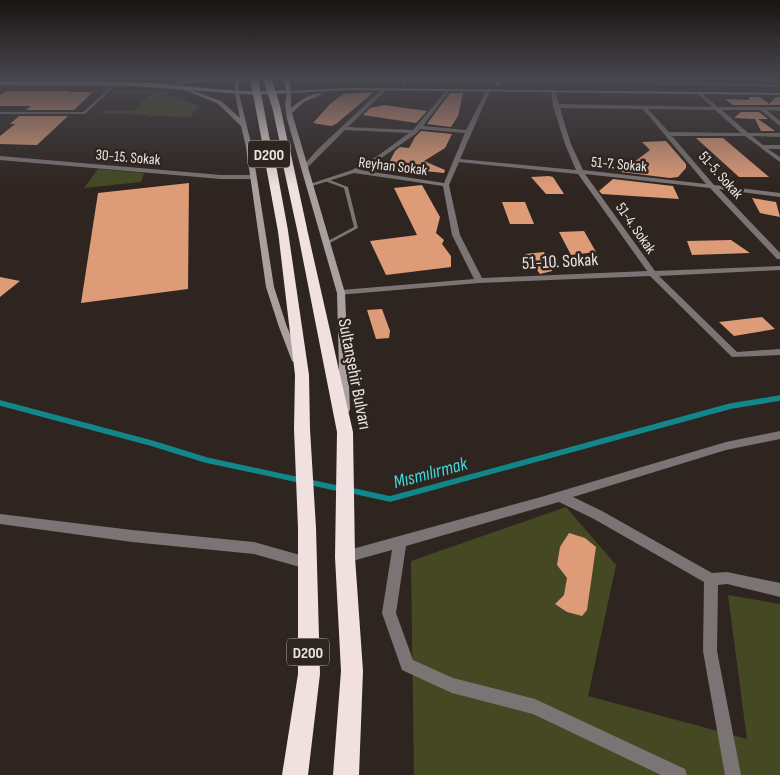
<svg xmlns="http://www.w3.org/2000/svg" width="780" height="775" font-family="'Sofia Sans Condensed',sans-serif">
	<rect width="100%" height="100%" fill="#2f2520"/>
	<g fill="#454923">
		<polygon points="116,90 167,92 170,94 165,96 168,97 174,96 201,107 198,108 190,117 149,116 158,106 148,115 103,113 106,110 136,110 149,94 117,94 110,96"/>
		<polygon points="98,169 144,173 141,182 84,188"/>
		<polygon points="566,507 616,565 588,696 747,739 728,595 780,604 780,775 414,775 411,561"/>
	</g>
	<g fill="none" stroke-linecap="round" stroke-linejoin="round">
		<g stroke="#12878a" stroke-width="5.5">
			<polyline points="0,403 151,443 206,460 341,489"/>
			<polyline points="349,490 390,499 731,406 780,398"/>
		</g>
	</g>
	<g fill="#dd9b78">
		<polygon points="6,91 70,91 69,92 93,92 74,110 26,110 31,106 0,106 0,95"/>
		<polygon points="374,92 336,124 331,126 313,123 330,104 343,94"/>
		<polygon points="450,93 463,93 458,116 451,127 427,124"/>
		<polygon points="749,97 760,97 769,104 776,97 780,97 780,105 733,105 725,99 749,100"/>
		<polygon points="384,105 427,111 416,123 363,115 370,108"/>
		<polygon points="741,112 759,112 768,119 758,119 775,131 761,131 755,119 734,118"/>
		<polygon points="19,116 68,116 37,145 0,144 0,136 15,124 10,124"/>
		<polygon points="421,131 452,134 445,148 424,161 445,170 444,173 387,167 395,151 400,147 409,148 415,137"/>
		<polygon points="696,138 723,138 769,177 739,177"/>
		<polygon points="666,141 686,164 686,168 678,177 670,178 621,172 650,150 642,142"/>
		<polygon points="549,176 553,177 564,194 546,194 531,177"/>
		<polygon points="613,179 673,186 679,199 602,194 599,191"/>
		<polygon points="189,183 188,289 81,303 98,193"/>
		<polygon points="422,185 440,217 436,233 444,240 442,244 451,256 451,267 386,275 370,241 417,235 394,188"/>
		<polygon points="752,198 776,202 780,217 760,213"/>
		<polygon points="502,202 525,202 534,224 510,224"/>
		<polygon points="584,231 596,252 571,255 559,232"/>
		<polygon points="731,240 750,253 692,255 687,241"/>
		<polygon points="544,252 552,271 540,274 525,254"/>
		<polygon points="0,277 20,281 0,297"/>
		<polygon points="382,309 390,331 389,338 376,339 367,310"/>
		<polygon points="762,317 775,329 734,336 719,322"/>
		<polygon points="569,533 585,538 596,547 587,610 582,616 567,612 555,604 564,595 567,578 557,565 560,547"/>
	</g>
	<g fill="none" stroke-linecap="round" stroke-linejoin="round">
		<g fill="#7a7474" fill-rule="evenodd">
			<polygon points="115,83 117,84 85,114 0,114 0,112 83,112"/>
			<polygon points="325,179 327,179 348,187 358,228 328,244 326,243 326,242 354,227 344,188 325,181"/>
		</g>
		<g fill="#7a7474" fill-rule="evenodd">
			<polygon points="364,78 368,78 363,85 359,85"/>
			<polygon points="405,78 409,78 405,85 401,85"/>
			<polygon points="512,78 780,85 780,87 513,80 511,79"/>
			<path d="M383 88 387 89 348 127 413 130 448 89 450 90 423 126 466 130 486 91 488 90 490 91 460 159 576 170 565 144 553 106 551 90 555 91 559 104 712 107 698 94 700 92 718 107H780V111L767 110 780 121V126L760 110H722L748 133H780V137L752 136 763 145H780V149H768L780 157V162L745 136H672L714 185 780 193V197L719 189 780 253V259H777L710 188 585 174 655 271 780 266V270L659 276 737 352 780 349V355L732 357 650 276 479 283 338 295V291L341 290 474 279 452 235 443 186 354 173 312 186 307 185 352 170 376 157 409 133 345 130 306 169 301 168 318 149ZM560 108 643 109 706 184 583 170 571 144ZM648 109 715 110 741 133 669 132ZM420 129 465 133 444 183 360 170 380 159 417 133ZM459 162 578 174 647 271 482 278 460 235 449 185Z"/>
			<polygon points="0,156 221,175 253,175 256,177 253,179 221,179 0,160"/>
			<polygon points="780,431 780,439 726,450 573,497 602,511 712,573 727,572 780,583 780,597 727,584 718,585 717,651 741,775 725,775 703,651 704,582 594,519 559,502 406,546 396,613 413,660 453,678 535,699 685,769 687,775 661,775 533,714 452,693 402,670 382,613 392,550 345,563 340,561 339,557 340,553 345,551 541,497 726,442"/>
			<polygon points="0,514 132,530 254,542 307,557 312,559 314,563 312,567 307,569 254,554 132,542 0,524"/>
		</g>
		<g fill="#aaa09f" fill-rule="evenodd">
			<polygon points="200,78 207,78 187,82 185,81"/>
			<polygon points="235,78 239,78 239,94 252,147 274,287 287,327 302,361 297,364 292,361 279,327 266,287 246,147 241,126 217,103 179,88 183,87 221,101 240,118 235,94"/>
			<polygon points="285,78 296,78 341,83 339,84"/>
			<polygon points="498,78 502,78 500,85 498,86 496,85"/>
			<path d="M350 88 780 93V95L350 90 291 93V108C299 101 313 91 323 94L304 102 292 113 345 293 350 409 349 412H341L340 409 337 293 287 119 285 104 287 91Z"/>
		</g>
		<g fill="#cfc2c1" fill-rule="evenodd">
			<polygon points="220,78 241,78 180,84 177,82"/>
			<path d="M283 78H289L291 93 255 95 133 86 0 85V81C51 81 102 80 153 83 197 86 241 94 286 90Z"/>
		</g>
		<g fill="#f0e1e0" fill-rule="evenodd">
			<polygon points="302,226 307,229 353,432 355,557 363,671 359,775 333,775 341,671 335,557 337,432 297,229"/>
			<polygon points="283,228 288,231 309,375 310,429 316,528 320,674 308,775 282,775 298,674 298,528 294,429 295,375 278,231"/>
		</g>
		<g stroke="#f0e1e0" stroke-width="8">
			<polyline points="254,78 269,157"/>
			<polyline points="267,78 276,106 287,157"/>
		</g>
		<g stroke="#f0e1e0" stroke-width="10">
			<polyline points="269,155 283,231"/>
			<polyline points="286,155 302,229"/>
		</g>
	</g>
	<linearGradient id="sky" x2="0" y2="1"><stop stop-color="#1a1412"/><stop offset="0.42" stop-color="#47464e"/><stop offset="1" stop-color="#47464e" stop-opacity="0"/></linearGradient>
	<rect width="780" height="186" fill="url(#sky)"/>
	<g text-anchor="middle" stroke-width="5" stroke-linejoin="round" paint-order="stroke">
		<g font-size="15" fill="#eae4e1" stroke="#2f2520">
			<text transform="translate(128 157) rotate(5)" y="5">30-15. Sokak</text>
			<text transform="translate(619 164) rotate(5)" y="5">51-7. Sokak</text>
			<text transform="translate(393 166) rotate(7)" y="5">Reyhan Sokak</text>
			<text transform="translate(721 175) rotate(48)" y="5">51-5. Sokak</text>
			<text transform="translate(636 228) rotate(55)" y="5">51-4. Sokak</text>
		</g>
		<g fill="#2f2520" stroke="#b2aba7" stroke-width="1">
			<rect x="248" y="140.5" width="42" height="27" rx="4"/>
			<rect x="287" y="638.5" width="42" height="27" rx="4"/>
		</g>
		<g font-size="16" font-weight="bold" fill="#eae4e1">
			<text x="269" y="160">D200</text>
			<text x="308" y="658">D200</text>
		</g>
		<g font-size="18" fill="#eae4e1" stroke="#2f2520">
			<text transform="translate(560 261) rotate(-3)" y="6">51-10. Sokak</text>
			<text transform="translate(355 374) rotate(79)" y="6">Sultanşehir Bulvarı</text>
		</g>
		<g font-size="19" font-style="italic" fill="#40d8db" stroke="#2f2520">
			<text transform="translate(430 472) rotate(-15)" y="7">Mısmılırmak</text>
		</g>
	</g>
</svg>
